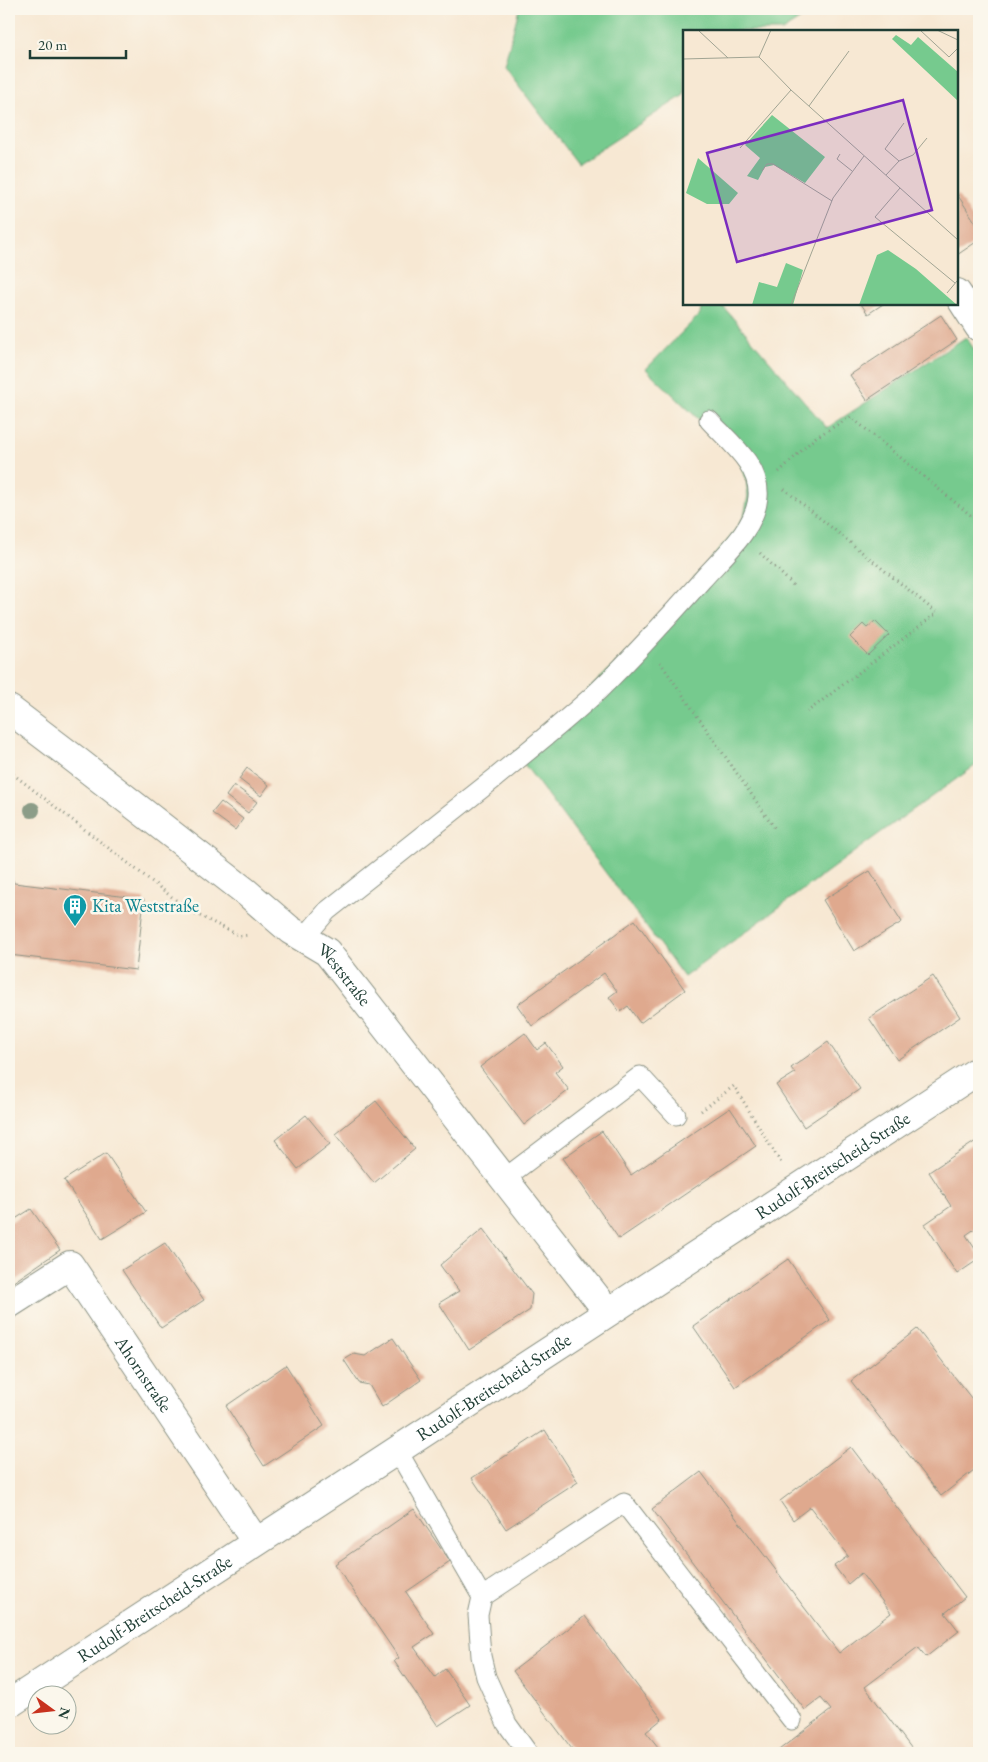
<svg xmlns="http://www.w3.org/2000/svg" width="988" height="1762" font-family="'EB Garamond',serif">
	<rect width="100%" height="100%" fill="#fbf7ec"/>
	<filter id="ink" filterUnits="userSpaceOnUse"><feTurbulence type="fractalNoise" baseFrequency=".02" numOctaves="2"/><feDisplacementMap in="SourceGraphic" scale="10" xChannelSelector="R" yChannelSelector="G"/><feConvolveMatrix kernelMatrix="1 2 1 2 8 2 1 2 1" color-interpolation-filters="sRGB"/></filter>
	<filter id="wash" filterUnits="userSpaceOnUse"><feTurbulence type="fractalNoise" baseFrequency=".0096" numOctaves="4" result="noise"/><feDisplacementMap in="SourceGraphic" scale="20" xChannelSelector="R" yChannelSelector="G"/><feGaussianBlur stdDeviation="1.12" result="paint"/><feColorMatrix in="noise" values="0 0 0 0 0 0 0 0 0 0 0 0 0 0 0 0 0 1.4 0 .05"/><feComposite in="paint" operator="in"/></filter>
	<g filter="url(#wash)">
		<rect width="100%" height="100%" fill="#f7e8d3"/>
		<g fill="#76ca8e" stroke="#4a8461">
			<polygon points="519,9 816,9 782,31 684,31 684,95 578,164 504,66"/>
			<polygon points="702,304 721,304 827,428 966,337 979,357 979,763 876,836 684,977 515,752 563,714 635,645 732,535 744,516 748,496 746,479 738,457 646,369 700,314"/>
		</g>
		<g id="blocks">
			<g fill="#dfa98e">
				<polygon points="957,194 979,228 979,240 957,255"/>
				<polygon points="861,304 883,304 868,314"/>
				<polygon points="941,315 957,340 867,400 850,375"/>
				<polygon points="875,621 889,635 868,655 850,637 863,624 867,628"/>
				<polygon points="247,768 269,785 261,796 239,779"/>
				<polygon points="234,785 257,802 248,813 226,796"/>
				<polygon points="221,802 243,819 235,830 212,813"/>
				<polygon points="9,871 14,883 144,899 136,970 9,955"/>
				<polygon points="870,871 902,922 854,951 823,900"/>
				<polygon points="635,920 685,990 640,1023 628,1006 620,1012 609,997 617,991 604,973 532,1026 517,1005"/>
				<polygon points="933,976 960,1017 897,1060 869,1018"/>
				<polygon points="525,1033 537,1050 546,1043 563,1066 555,1072 569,1090 524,1125 480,1067"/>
				<polygon points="828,1042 860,1089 804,1127 776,1085 795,1073 791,1068"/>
				<polygon points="376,1101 415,1149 374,1183 335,1134"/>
				<polygon points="730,1108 756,1146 619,1239 563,1158 602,1131 631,1175"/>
				<polygon points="306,1115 330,1144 298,1169 275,1140"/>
				<polygon points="979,1139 979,1226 966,1235 979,1255 979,1259 957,1274 925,1224 951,1206 929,1172"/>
				<polygon points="106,1153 146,1212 102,1239 64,1180"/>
				<polygon points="31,1209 60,1250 9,1285 9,1223"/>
				<polygon points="483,1229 532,1294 530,1310 469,1350 439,1303 459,1291 440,1265"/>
				<polygon points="165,1243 204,1300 161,1328 122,1270"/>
				<polygon points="788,1259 830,1320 735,1387 693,1326"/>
				<polygon points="917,1329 979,1408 979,1466 941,1496 851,1381"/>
				<polygon points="393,1338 421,1380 382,1407 369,1385 359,1383 344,1360 354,1354 365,1356"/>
				<polygon points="286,1365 324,1426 264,1466 226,1406"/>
				<polygon points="545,1430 578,1482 506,1529 472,1478"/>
				<polygon points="851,1447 965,1597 945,1613 959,1631 926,1657 918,1647 865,1687 915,1753 775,1753 831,1710 821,1698 805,1710 652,1509 701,1472 839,1653 891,1613 861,1573 848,1584 834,1566 848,1556 810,1507 793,1520 780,1501"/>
				<polygon points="414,1509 450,1562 406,1592 434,1634 414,1647 435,1677 445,1669 470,1705 438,1726 394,1661 399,1658 335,1564"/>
				<polygon points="585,1616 662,1719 646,1732 663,1753 575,1753 513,1671"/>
			</g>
		</g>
	</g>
	<g filter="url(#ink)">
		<use href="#blocks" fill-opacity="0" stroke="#8b9284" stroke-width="1"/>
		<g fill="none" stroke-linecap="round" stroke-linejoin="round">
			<g stroke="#8b9284" stroke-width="21">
				<g id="service">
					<path d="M304 938 327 911C383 867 439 823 495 778 530 749 566 721 599 690 635 655 669 617 702 580 723 556 755 530 758 497 761 465 728 441 709 420"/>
					<polyline points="504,1179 640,1076 676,1115"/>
					<polyline points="397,1450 482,1597 478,1615 481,1656 486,1677 507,1724 528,1753"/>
					<polyline points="482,1597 624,1503 792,1720"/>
				</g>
			</g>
			<g stroke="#8b9284" stroke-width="30">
				<g id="minor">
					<polyline points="957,293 979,327"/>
					<path id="s1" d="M9 709 76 760 246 892 290 930 327 952 608 1312"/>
					<path id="s2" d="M9 1304 70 1265 256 1542"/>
					<path id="s3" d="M9 1704 979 1070"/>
				</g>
			</g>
			<g stroke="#8b9284" stroke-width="3" stroke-dasharray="1 4" stroke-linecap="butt">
				<polyline points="779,472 816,437 851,417 979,522"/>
				<polyline points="784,489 937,613 807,712"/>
				<polyline points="760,553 795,587"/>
				<polyline points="660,662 776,830"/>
				<polyline points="9,771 190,911 240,936 250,935"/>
				<polyline points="701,1111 734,1086 781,1163"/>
			</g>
			<use href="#service" stroke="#fff" stroke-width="19"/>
			<use href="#minor" stroke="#fff" stroke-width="28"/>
		</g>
		<circle fill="#8c9d88" cx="32" cy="810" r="8"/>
	</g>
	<defs>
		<g id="building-pin" transform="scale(1.25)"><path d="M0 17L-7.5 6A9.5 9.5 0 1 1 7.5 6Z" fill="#0f9aa8" stroke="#fbf7ec"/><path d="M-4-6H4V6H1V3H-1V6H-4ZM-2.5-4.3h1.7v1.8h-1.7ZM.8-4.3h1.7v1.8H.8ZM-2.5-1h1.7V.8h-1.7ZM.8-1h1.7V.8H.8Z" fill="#fff"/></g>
	</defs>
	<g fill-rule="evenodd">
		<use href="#building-pin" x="75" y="906"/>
	</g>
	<g text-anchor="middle" stroke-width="5" stroke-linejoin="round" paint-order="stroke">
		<g font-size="18" fill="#0d838f" stroke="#fbf7ec" text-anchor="start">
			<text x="92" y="912">Kita Weststraße</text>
		</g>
		<g font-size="18" fill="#1f3d34" stroke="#fbf7ec">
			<text dy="6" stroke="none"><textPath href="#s1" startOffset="429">Weststraße</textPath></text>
			<text dy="6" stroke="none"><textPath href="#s3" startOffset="984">Rudolf-Breitscheid-Straße</textPath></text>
			<text dy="6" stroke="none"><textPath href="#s2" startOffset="204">Ahornstraße</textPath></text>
			<text dy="6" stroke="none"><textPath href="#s3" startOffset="579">Rudolf-Breitscheid-Straße</textPath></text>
			<text dy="6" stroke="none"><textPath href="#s3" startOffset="174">Rudolf-Breitscheid-Straße</textPath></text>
		</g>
	</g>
	<g transform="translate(683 30)">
		<rect width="275" height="275" fill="#f7e8d3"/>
		<path d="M213 5 228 15 235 7 275 42V71L209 9ZM89 85 142 127 122 153 91 135 82 137 75 150 64 146 77 128 62 115ZM15 128 55 163 46 174H24L3 163ZM205 220 233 239 274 275H176L194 225ZM103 233 120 240 110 275H69L76 252 94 257Z" fill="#76ca8e"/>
		<path fill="none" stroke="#a1a493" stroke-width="1" d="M15 0 45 28M237 0 266 27 275 18M254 0 275 10M76 27 108 60 275 210M76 27 88 0M0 29 76 27M126 76 166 21M57 118 108 60M157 124 154 129 169 141M216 131 202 119 221 93M79 141 84 134H90L149 171M203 145 216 131 230 125 244 108M217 158 192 187 272 253M264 263 274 251M108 275 150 168 181 126"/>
		<path fill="#7b2cbf" fill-opacity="0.15" stroke="#7b2cbf" stroke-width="2.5" d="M220 70 249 180 54 232 24 123Z"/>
		<rect width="275" height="275" fill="none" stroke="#1f3d34" stroke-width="2.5"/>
	</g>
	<rect width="988" height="1762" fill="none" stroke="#fbf7ec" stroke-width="30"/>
	<g transform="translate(52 1710) rotate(105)"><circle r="24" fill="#fbf7ec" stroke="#a3ada2"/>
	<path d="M0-4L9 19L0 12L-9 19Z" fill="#c8321e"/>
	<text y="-8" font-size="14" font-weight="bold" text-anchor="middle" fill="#1f3d34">N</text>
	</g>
	<path d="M30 50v8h96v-8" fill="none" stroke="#1f3d34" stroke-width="2.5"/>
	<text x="38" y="50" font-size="15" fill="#1f3d34" stroke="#fbf7ec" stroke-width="4" paint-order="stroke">20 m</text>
</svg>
